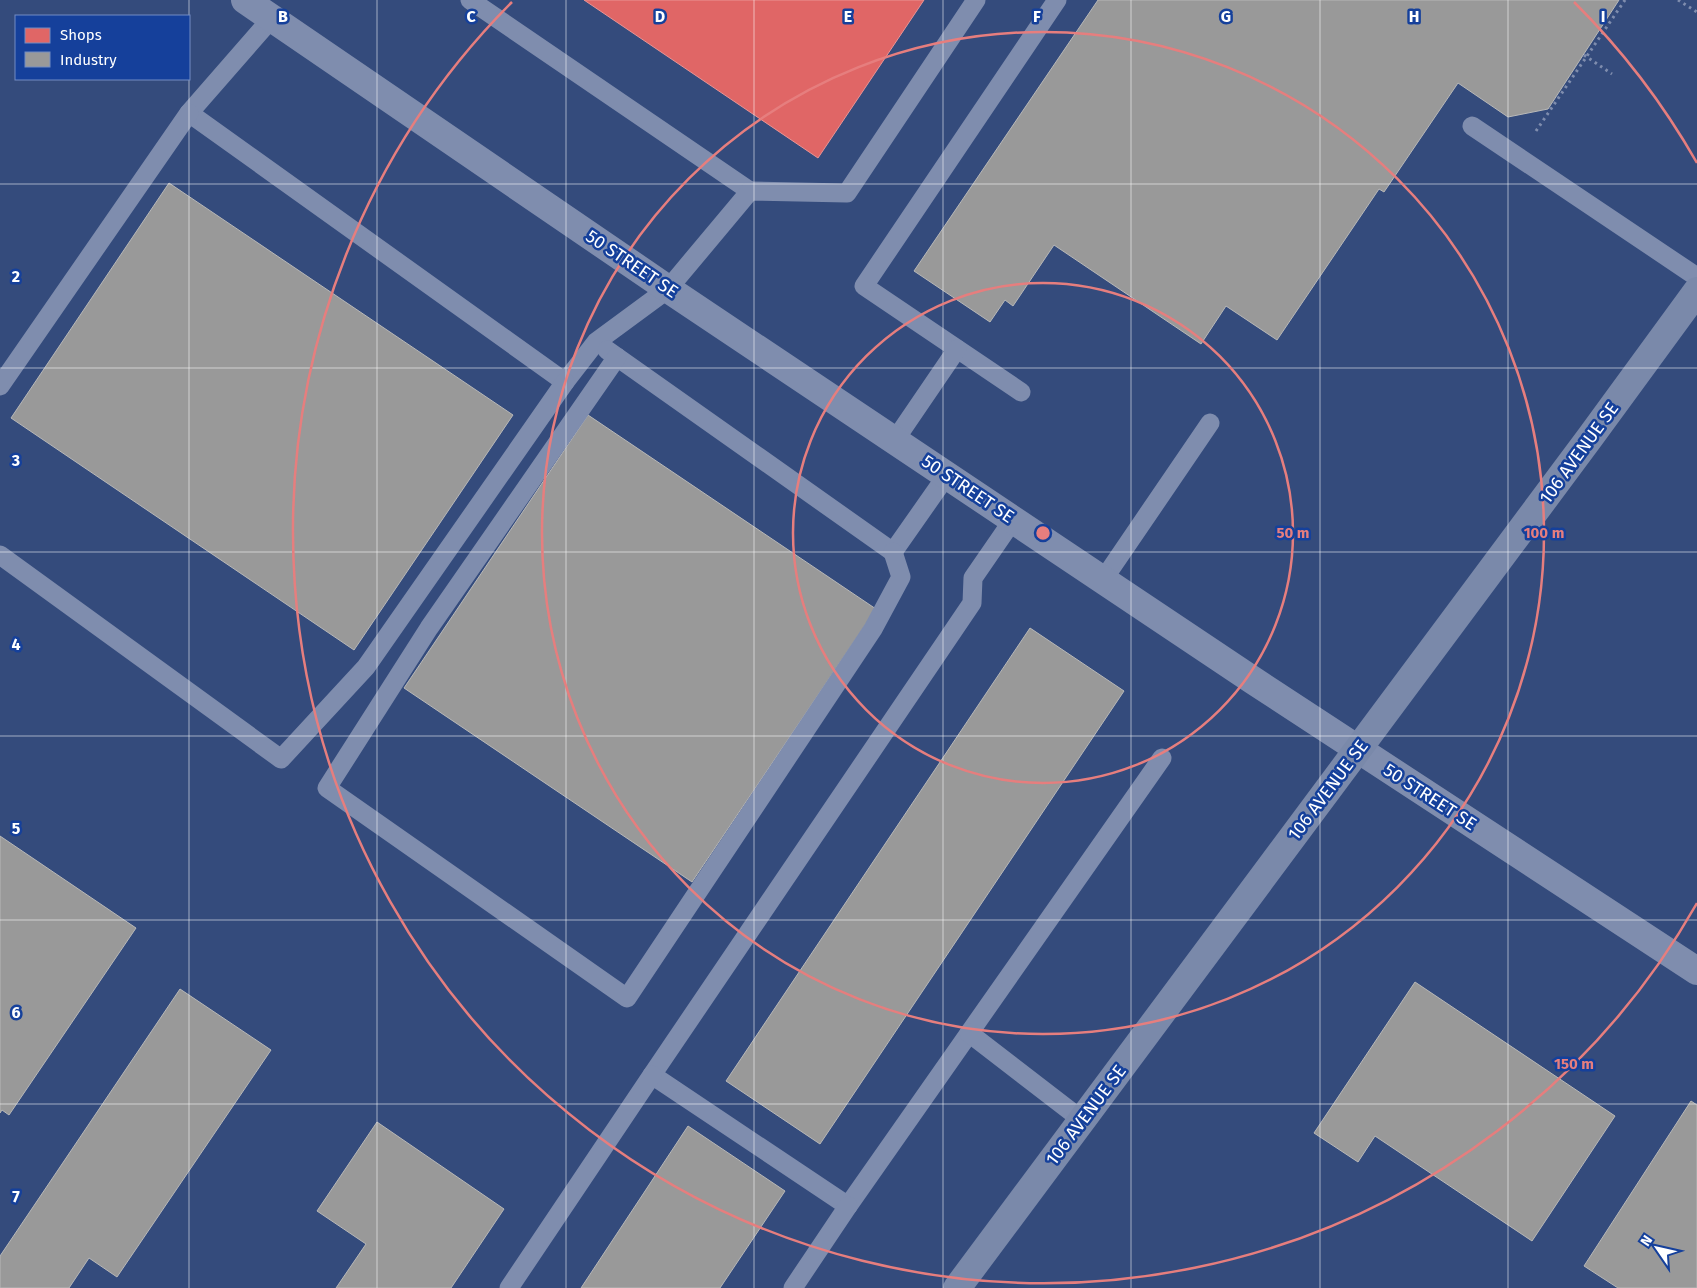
<svg xmlns="http://www.w3.org/2000/svg" width="1697" height="1288" font-family="'Fira Sans',sans-serif">
	<rect width="100%" height="100%" fill="#344b7c"/>
	<polygon fill="#e06666" stroke="#e99494" points="584,0 924,0 818,158"/>
	<g fill="#999" stroke="#b8b8b8">
		<polygon points="1098,0 1619,0 1548,109 1508,117 1458,83 1384,192 1379,189 1277,340 1226,306 1201,344 1054,245 1013,306 1005,300 990,322 914,271"/>
		<polygon points="169,183 513,415 354,650 11,418"/>
		<polygon points="588,415 876,609 692,882 404,688"/>
		<polygon points="1030,628 1124,691 820,1144 726,1081"/>
		<polygon points="0,836 136,928 9,1115 2,1110 0,1113"/>
		<polygon points="1415,982 1615,1116 1532,1241 1375,1136 1358,1162 1314,1133"/>
		<polygon points="180,989 271,1050 117,1277 89,1258 69,1288 0,1288 0,1256"/>
		<polygon points="1691,1101 1697,1105 1697,1288 1618,1288 1584,1266"/>
		<polygon points="377,1122 504,1209 451,1288 336,1288 366,1244 317,1211"/>
		<polygon points="688,1126 785,1191 720,1288 581,1288"/>
	</g>
	<g fill="none" stroke-linecap="round" stroke-linejoin="round">
		<g stroke="#7f8dae" stroke-width="3" stroke-dasharray="2.5 4" stroke-linecap="butt">
			<polyline points="1678,0 1697,12"/>
			<polyline points="1584,55 1612,74"/>
			<polyline points="1536,131 1625,0"/>
		</g>
		<g stroke="#7f8dae" stroke-width="19">
			<polyline points="470,0 750,191"/>
			<polyline points="272,18 189,113 565,382 596,342 668,289 750,191 847,193 976,0"/>
			<polyline points="1472,126 1697,277"/>
			<polyline points="607,350 893,552 947,475"/>
			<polyline points="617,357 429,628 327,788 627,998 873,629 901,577 893,552"/>
			<polyline points="0,386 189,113"/>
			<polyline points="1021,392 864,286 1057,0"/>
			<polyline points="895,440 957,349"/>
			<polyline points="1013,520 973,578 972,603 652,1075 848,1206 1162,758"/>
			<polyline points="0,555 281,759 366,667 565,382"/>
			<polyline points="1103,580 1210,423"/>
			<polyline points="969,1033 1082,1120"/>
			<polyline points="509,1288 652,1075"/>
			<polyline points="793,1288 848,1206"/>
		</g>
		<polyline stroke="#7f8dae" stroke-width="28" points="245,0 668,289 1254,681 1697,971"/>
		<polyline stroke="#7a89aa" stroke-width="28" points="957,1288 1591,436 1697,291"/>
	</g>
	<path fill="none" stroke="#fff" stroke-width="1" stroke-opacity="0.55" d="M189 0V16M377 0V1288M566 0V1288M754 0V1288M943 0V1288M1131 0V1288M1320 0V1288M1508 0V1288M189 79V1288M0 184H1697M0 368H1697M0 552H1697M0 736H1697M0 920H1697M0 1104H1697"/>
	<g fill="none" stroke="#e67e7e" stroke-width="2.5">
		<circle cx="1043" cy="533" r="250"/>
		<circle cx="1043" cy="533" r="501"/>
		<path d="M1697 903A751 751 0 1 1 512 2M1574 2A751 751 0 0 1 1697 163"/>
	</g>
	<g text-anchor="middle" stroke-width="5" stroke-linejoin="round" paint-order="stroke">
		<g font-size="18" fill="#fff" stroke="#15409b">
			<text transform="translate(632 264) rotate(34)" y="6">50 STREET SE</text>
			<text transform="translate(1579 453) rotate(-54)" y="6">106 AVENUE SE</text>
			<text transform="translate(968 489) rotate(34)" y="6">50 STREET SE</text>
			<text transform="translate(1328 790) rotate(-53)" y="6">106 AVENUE SE</text>
			<text transform="translate(1430 797) rotate(33)" y="6">50 STREET SE</text>
			<text transform="translate(1086 1115) rotate(-53)" y="6">106 AVENUE SE</text>
		</g>
	</g>
	<g font-size="16" text-anchor="middle" font-weight="bold" fill="#fff" stroke="#15409b" stroke-width="5" stroke-linejoin="round" paint-order="stroke">
		<text x="283" y="22">B</text>
		<text x="471" y="22">C</text>
		<text x="660" y="22">D</text>
		<text x="848" y="22">E</text>
		<text x="1037" y="22">F</text>
		<text x="1226" y="22">G</text>
		<text x="1414" y="22">H</text>
		<text x="1603" y="22">I</text>
		<text x="16" y="282">2</text>
		<text x="16" y="466">3</text>
		<text x="16" y="650">4</text>
		<text x="16" y="834">5</text>
		<text x="16" y="1018">6</text>
		<text x="16" y="1202">7</text>
	</g>
	<circle cx="1043" cy="533" r="8" fill="#e67e7e" stroke="#15409b" stroke-width="2.5"/>
	<g font-size="15" text-anchor="middle" font-weight="bold" fill="#e67e7e" stroke="#15409b" stroke-width="5" stroke-linejoin="round" paint-order="stroke">
		<text x="1293" y="538">50 m</text>
		<text x="1544" y="538">100 m</text>
		<text x="1574" y="1069">150 m</text>
	</g>
	<rect x="15" y="15" width="175" height="65" fill="#15409b" stroke="#738cc3"/>
	<rect x="25" y="28" width="25" height="15" fill="#e06666" stroke="#738cc3"/>
	<text x="60" y="40" font-size="15" fill="#ffffff">Shops</text>
	<rect x="25" y="52" width="25" height="15" fill="#999999" stroke="#738cc3"/>
	<text x="60" y="65" font-size="15" fill="#ffffff">Industry</text>
	<g transform="translate(1657 1248) rotate(304)" stroke="#15409b" stroke-width="4" paint-order="stroke">
	<path d="M0-4L9 19L0 12L-9 19Z" fill="#ffffff"/>
	<text y="-8" font-size="14" font-weight="bold" text-anchor="middle" fill="#ffffff">N</text>
	</g>
</svg>
